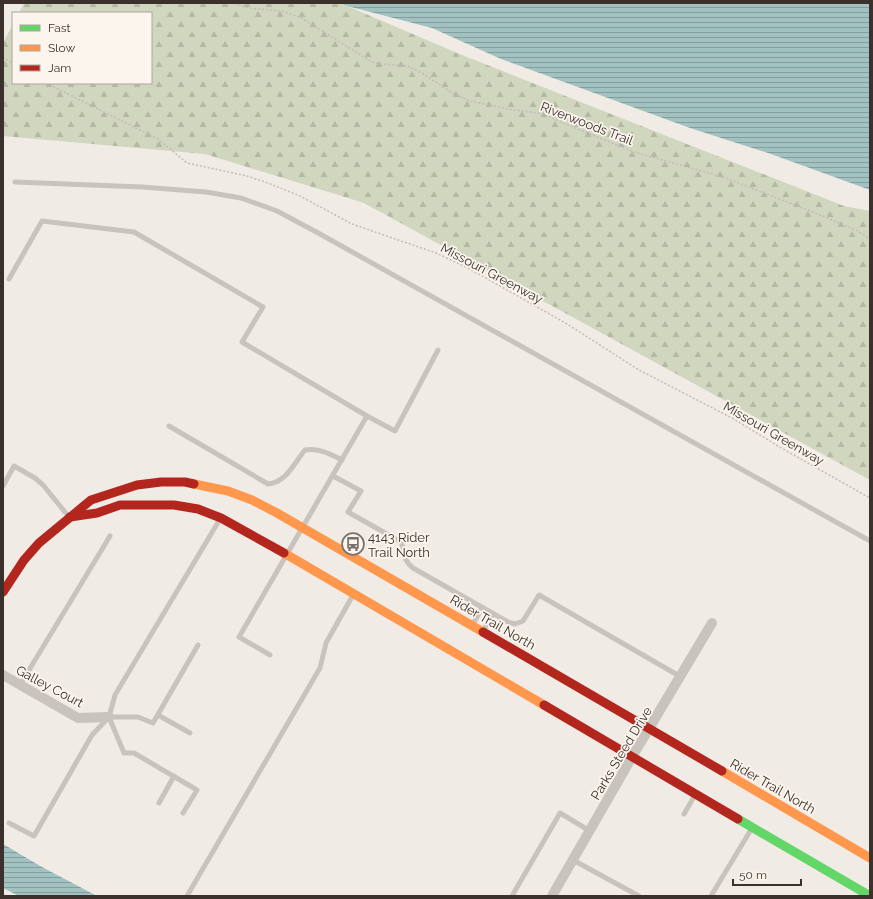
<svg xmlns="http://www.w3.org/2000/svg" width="873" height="899" font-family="Raleway,sans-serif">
	<defs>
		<pattern id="forest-firs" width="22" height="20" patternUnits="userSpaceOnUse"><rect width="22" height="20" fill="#d1d6bf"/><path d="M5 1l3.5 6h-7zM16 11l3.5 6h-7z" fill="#b4b8a4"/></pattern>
		<pattern id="water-rules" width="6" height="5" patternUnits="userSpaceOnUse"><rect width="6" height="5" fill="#a1c2c1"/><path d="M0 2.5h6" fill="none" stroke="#849e9d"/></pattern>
	</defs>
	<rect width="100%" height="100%" fill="#f0ebe5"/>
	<polygon fill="url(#forest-firs)" points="24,3 340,3 462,55 844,206 870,211 870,480 364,203 205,154 3,136 3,43 13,24 13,83 151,83 151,13 19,13"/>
	<g fill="url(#water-rules)">
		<polygon points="340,3 870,3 870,190 771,154 690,128 501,59 432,28 347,6"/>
		<polygon points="3,844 42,867 97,896 19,896 3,888"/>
	</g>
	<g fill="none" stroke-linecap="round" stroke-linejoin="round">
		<g stroke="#c2bbb6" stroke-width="1.5" stroke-dasharray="2 2" stroke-linecap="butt">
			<path d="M235 3C249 11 263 8 279 11 287 12 294 15 301 18L372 62 380 64 407 66 422 73 454 94 470 101 508 109 545 114 563 123 634 152 723 177 818 214 858 231 870 239"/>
			<polyline points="3,57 13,64"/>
			<polyline points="46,83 158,139 187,163 247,176 268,183 300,196 352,224 436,253 470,269 567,324 639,370 732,418 783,449 870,498"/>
		</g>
		<g stroke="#c9c3be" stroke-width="5">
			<polyline points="15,182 142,187 206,192 241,198 277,211 320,234 870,541"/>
			<polyline points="9,279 42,221 134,232 263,307 242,342 367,416"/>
			<path d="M169 426 268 484C287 482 294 463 305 450 319 448 330 454 342 460"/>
			<path d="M333 476 361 491 348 512 401 542C407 554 401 558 413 568L508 622 515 624 523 621 539 595 681 677"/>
			<polyline points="3,486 14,466 35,478 43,485 69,517"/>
			<polyline points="473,624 482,608"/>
			<polyline points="483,631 493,614"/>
			<polyline points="270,655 239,637 367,416 395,431 438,350"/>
			<polyline points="20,685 110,536"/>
			<polyline points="158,715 190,733"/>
			<polyline points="109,717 124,753 134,753 197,790 183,813"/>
			<polyline points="109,717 138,717 153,723 198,645"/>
			<polyline points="159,803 174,776"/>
			<polyline points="684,814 695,795"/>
			<polyline points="9,823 34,836 92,735 109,717 115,695 220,519"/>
			<polyline points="573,860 639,896"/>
			<polyline points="187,896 320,668 326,643 353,595"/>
			<polyline points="512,896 560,813 590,831"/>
			<polyline points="711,896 752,828"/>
		</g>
		<g stroke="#c9c3be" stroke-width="10">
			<polyline points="3,675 78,718 109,717"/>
			<polyline points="552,896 632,757 712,623"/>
		</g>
		<polyline stroke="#63d668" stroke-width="9" points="738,819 870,896"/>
		<g stroke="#ff974d" stroke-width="9">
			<polyline points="194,484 228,491 252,500 277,513 483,632"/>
			<polyline points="284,553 544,705"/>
			<polyline points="722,771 870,858"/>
		</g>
		<g stroke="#b3261e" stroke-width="9">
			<polyline points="70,517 97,513 120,505 174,505 198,509 221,518 284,553"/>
			<polyline points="3,592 24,560 39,543 91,500 137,485 161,482 185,482 194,484"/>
			<polyline points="483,632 722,771"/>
			<polyline points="544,705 738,819"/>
		</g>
	</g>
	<defs>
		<g id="bus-ring" transform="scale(1.15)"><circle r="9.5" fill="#fbf5ee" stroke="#7a716c" stroke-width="1.5"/><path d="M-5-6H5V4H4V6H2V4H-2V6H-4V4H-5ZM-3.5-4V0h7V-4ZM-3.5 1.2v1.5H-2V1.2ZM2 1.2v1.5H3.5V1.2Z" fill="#7a716c"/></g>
	</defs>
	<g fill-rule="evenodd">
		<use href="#bus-ring" x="353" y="544"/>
	</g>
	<g text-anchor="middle" stroke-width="3.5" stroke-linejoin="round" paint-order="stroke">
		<g font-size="13" fill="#3b302b" stroke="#fbf5ee">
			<text transform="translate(587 123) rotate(21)" y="5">Riverwoods Trail</text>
			<text transform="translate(492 273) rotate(28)" y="5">Missouri Greenway</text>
			<text transform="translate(774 433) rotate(30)" y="5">Missouri Greenway</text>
			<text transform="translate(493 622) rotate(30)" y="5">Rider Trail North</text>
			<text transform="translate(50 686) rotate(28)" y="5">Galley Court</text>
			<text transform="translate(621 753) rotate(-59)" y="5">Parks Steed Drive</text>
			<text transform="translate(773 786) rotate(30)" y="5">Rider Trail North</text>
		</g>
		<g font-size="13" fill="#3b302b" stroke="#fbf5ee" text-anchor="start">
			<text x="368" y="542">4143 Rider<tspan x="368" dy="15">Trail North</tspan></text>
		</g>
	</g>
	<rect width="873" height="899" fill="none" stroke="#3b302b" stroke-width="8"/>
	<rect x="12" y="12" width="140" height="72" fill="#fbf5ee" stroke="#aea6a0"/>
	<rect x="20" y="25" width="20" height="6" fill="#63d668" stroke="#aea6a0"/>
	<text x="48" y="32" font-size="12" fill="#3b302b">Fast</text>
	<rect x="20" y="45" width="20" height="6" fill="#ff974d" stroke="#aea6a0"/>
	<text x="48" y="52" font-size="12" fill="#3b302b">Slow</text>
	<rect x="20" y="65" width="20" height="6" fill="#b3261e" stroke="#aea6a0"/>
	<text x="48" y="72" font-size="12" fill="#3b302b">Jam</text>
	<path d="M733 879v6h68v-6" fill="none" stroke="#3b302b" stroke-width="2"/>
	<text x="739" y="879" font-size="12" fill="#3b302b" stroke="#fbf5ee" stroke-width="3" paint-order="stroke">50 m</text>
</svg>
